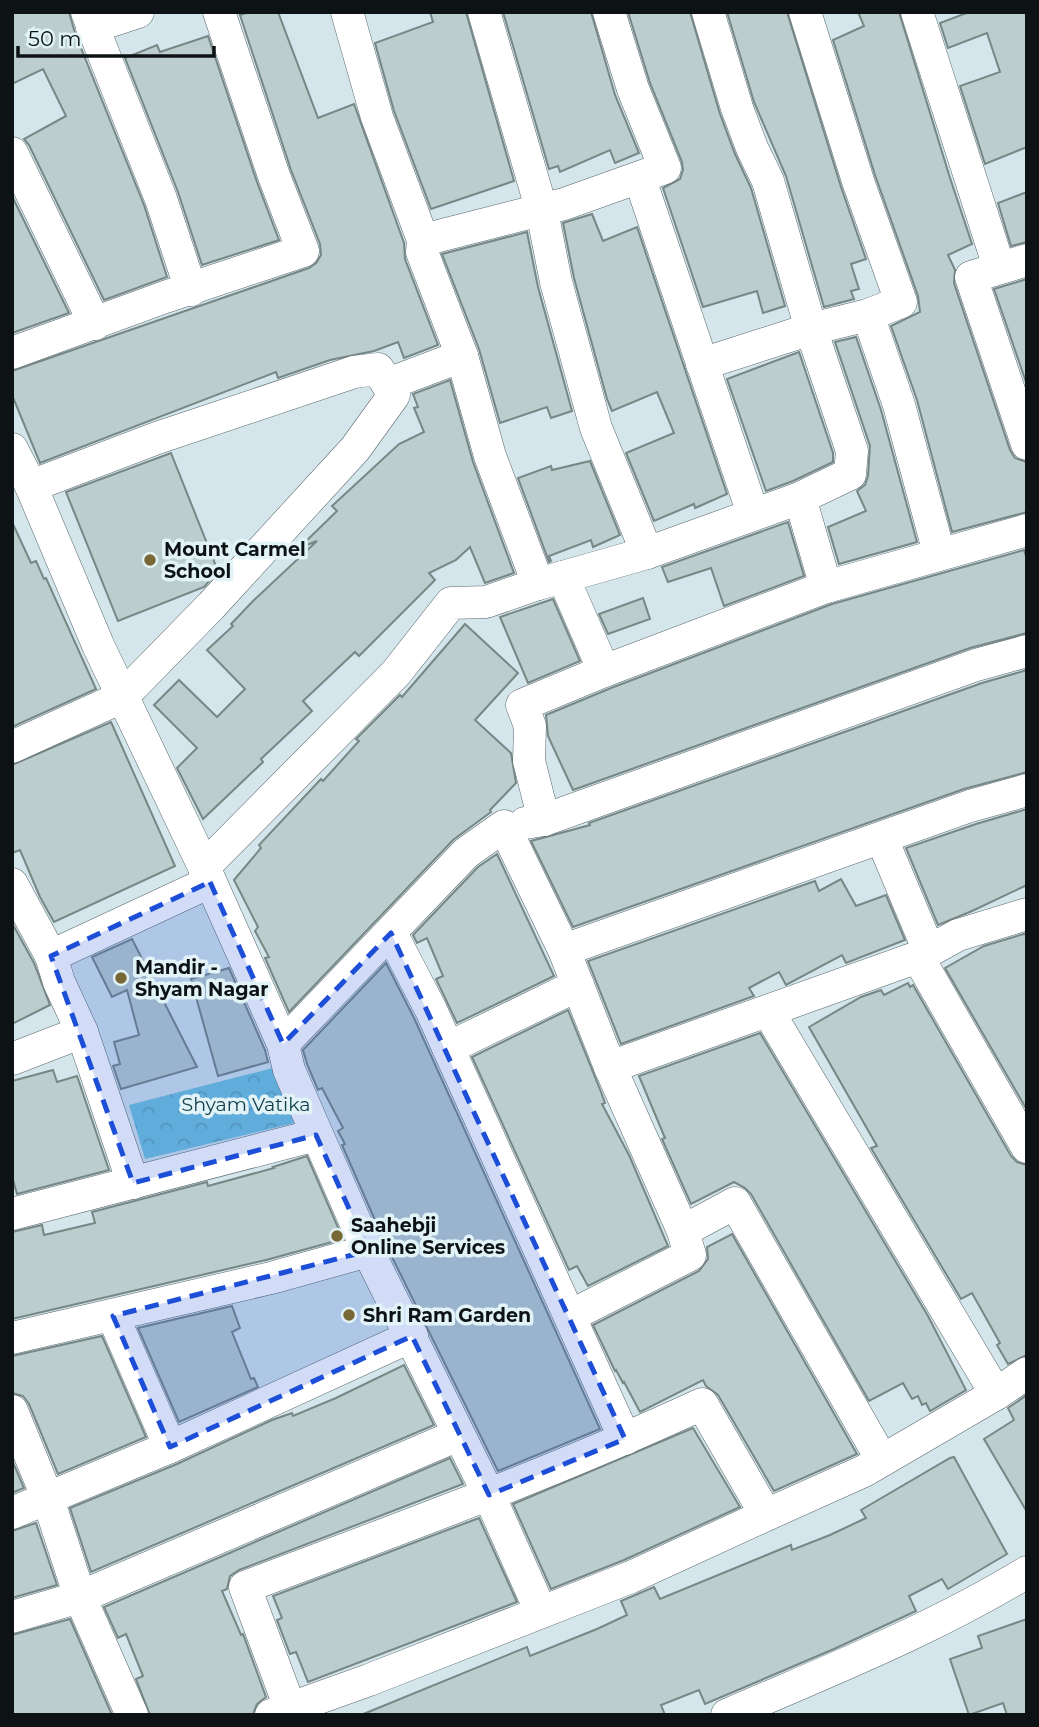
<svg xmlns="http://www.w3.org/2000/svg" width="1039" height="1727" font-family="Montserrat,sans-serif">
	<defs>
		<pattern id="park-crowns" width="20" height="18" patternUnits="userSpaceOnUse" patternTransform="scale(1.75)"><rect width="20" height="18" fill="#71c3db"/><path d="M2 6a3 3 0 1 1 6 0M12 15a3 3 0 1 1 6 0" fill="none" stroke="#61a7bb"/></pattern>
	</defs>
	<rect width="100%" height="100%" fill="#d4e5eb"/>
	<polygon fill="url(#park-crowns)" points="273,1068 294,1123 145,1159 129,1105"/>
	<g fill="#bbcdcc" stroke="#768786" stroke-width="2">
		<polygon points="12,12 69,12 75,33 144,205 167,277 104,300 29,145 24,139 66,116 43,69 12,84"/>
		<polygon points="249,12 278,12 318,118 354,104 404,243 405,259 438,345 404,358 398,342 374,351 330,360 278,378 276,372 40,463 12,395 12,371 309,268 316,263 321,255 320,244 291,170 240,15"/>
		<polygon points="430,12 466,12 514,181 431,209 394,111 375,43 433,22"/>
		<polygon points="503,12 591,12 615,95 639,153 615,163 610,150 560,172 558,166 549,169"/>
		<polygon points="628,12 690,12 720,114 735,154 751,188 785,306 763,313 757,291 703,307 663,188 680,179 683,170 682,162 650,83"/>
		<polygon points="727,12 787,12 841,187 866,259 851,264 859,289 851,291 854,299 824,307 786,176 754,102"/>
		<polygon points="858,12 899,12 950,178 972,244 948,255 955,270 954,283 1010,450 1015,458 1027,462 1027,512 952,532 917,400 891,326 920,312 918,296 875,175 833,40 864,26"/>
		<polygon points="969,12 1027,12 1027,147 985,164 960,86 1000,72 987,33 948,48 940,23"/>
		<polygon points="208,36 257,182 279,240 202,265 178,192 125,58 157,45 160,52"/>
		<polygon points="1027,192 1027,242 1011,246 998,203"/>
		<polygon points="12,196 69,313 12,333"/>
		<polygon points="592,214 603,241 637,227 727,494 695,508 694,504 654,521 626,453 674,433 657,392 612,411 607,399 574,278 563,223"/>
		<polygon points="527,232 538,287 572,411 551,418 547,407 500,423 479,349 442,254"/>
		<polygon points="1027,279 1027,385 994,289"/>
		<polygon points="856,337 881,410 917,542 839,564 828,527 866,511 857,491 865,485 868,476 870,446 835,342"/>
		<polygon points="799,352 833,453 833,462 793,481 766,491 727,379"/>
		<polygon points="450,380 473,462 514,573 485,583 470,547 456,560 429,573 435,580 359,656 355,652 303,701 312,711 261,759 263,762 203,819 177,768 197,748 154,705 179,680 217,717 245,689 207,650 233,626 231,624 254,600 317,541 299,548 337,511 332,506 399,444 424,432 414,408 418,407 413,394"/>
		<polygon points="171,453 218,571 204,587 118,621 66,492"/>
		<polygon points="590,461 620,535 593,547 591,540 549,556 551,561 549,562 518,478 551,466 552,470"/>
		<polygon points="12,522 31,563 36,561 44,579 46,578 96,689 12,727"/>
		<polygon points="788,522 804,576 724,606 711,568 668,582 662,567"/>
		<polygon points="1024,550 1027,559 1027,633 970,648 573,790 548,736 546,715 611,688 832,604"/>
		<polygon points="643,598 650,619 608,634 599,614"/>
		<polygon points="553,599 580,661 528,683 500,617"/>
		<polygon points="465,624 518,673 475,720 511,753 516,783 490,810 491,812 453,840 289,1012 265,958 269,957 255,931 258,927 234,880 261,848 259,845 321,779 323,781 359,741 356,739 400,695 402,697"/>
		<polygon points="1027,670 1027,772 964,789 573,927 531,841 590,825 589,823 982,683"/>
		<polygon points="111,722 175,866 54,922 40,897 20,850 12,853 12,765"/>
		<polygon points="1027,809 1027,885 972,911 938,925 906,848 976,824"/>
		<polygon points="497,854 554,976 457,1023 436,979 443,976 427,938 417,943 413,935 478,867"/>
		<polygon points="841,879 856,906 886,895 905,940 846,963 842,955 786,985 779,972 749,988 754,996 621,1044 588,961 815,881 819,891"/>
		<polygon points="12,923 34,963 50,1005 12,1024"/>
		<polygon points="1027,933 1027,1110 945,968 984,946"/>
		<polygon points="132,939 197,1067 121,1089 113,1066 120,1064 114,1042 139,1035 127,990 112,997 92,957"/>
		<polygon points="386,963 414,1018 600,1429 498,1471 385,1243 342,1145 345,1144 338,1131 343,1128 322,1088 318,1090 307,1064 303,1050"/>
		<polygon points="229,968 265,1050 268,1062 218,1076 191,979"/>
		<polygon points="908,983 910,987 913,985 1011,1156 1017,1162 1027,1165 1027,1355 1008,1364 997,1345 1000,1343 972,1293 961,1299 871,1148 877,1146 809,1027 861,997 881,990 884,995"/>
		<polygon points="568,1010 601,1092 605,1103 602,1104 629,1155 668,1246 588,1286 577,1266 569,1270 472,1057"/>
		<polygon points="760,1033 928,1316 966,1390 930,1411 926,1403 922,1405 918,1396 912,1399 903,1383 869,1401 751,1194 745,1188 734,1182 691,1204 662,1139 665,1138 639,1076"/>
		<polygon points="53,1070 57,1082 77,1076 109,1170 17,1194 12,1176 12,1081"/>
		<polygon points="307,1156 343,1239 266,1260 12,1319 12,1232 42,1225 44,1235 95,1223 92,1212 207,1182 208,1186 274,1168 273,1167"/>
		<polygon points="732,1234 857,1454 774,1491 718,1395 706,1386 703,1380 640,1412 624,1382 623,1383 616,1370 615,1371 593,1325 699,1271 708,1259 707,1247"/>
		<polygon points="232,1306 240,1328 232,1332 251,1379 254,1378 258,1387 179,1422 138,1328"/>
		<polygon points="102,1336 146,1437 58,1474 29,1404 23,1396 12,1393 12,1356"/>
		<polygon points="404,1365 434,1425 91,1572 70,1508 177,1464 272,1420 292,1413 293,1416 336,1398"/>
		<polygon points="1027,1395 1027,1512 984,1439 1014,1420 1008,1408"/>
		<polygon points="693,1428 740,1507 624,1560 551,1589 513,1504"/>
		<polygon points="954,1457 1007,1554 948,1589 942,1579 909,1596 916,1611 834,1649 705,1704 699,1690 661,1705 665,1715 361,1715 527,1647 530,1656 597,1629 627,1615 621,1601 654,1587 660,1599 791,1545 792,1550 830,1535 866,1518 861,1510 950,1458"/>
		<polygon points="450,1458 463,1484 239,1570 230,1576 227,1589 222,1591 241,1635 243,1634 266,1697 257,1704 253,1714 150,1715 136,1679 143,1676 126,1634 118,1638 104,1607"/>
		<polygon points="12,1460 24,1488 12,1493"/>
		<polygon points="479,1518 517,1602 308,1682 296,1652 290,1654 277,1620 282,1618 273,1596"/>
		<polygon points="36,1523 57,1585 12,1598 12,1531"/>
		<polygon points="70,1619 112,1715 12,1715 12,1635"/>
		<polygon points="1027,1619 1027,1715 1007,1715 1003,1703 969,1715 950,1659 982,1648 978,1636"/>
	</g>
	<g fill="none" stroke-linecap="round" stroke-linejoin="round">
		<g stroke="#58676c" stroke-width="33">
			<g id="minor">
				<polyline points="87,12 161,199 191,290"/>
				<polyline points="347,12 377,117 423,240 422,252 462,356 490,456 538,584"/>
				<polyline points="484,12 542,211 556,282 596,428 647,553"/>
				<polyline points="917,12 999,267"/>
				<polyline points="92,27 138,12"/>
				<polyline points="12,153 95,324"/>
				<polyline points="640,179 753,514"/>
				<polyline points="423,240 564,204 665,168 633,89 609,12"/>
				<polyline points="1027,260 971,277 1027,444"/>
				<polyline points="868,315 899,405 939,553"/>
				<polyline points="12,353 165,297 303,251 274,176 219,12"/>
				<polyline points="702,364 811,329 868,315 901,302 858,181 805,12"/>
				<polyline points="388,384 462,356"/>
				<polyline points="12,449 31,486 98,645 204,867 283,1044 289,1070 368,1251 489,1495 541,1612"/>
				<polyline points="800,498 826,587"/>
				<polyline points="563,577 604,671"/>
				<polyline points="12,747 122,697 211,606 355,449 394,395 378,369 354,372 157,438 31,486"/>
				<polyline points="544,820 529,761 530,726 522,705 604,671 826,587 1027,530"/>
				<polyline points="525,823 544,820 976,665 1027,651"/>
				<polyline points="882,839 929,951"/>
				<polyline points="204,867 396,673 451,603 486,602 538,584 647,553 800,498 850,474 852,451 811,329 768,181 752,148 737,108 708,12"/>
				<polyline points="12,884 51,956 59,982 82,1032 133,1183"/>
				<polyline points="391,933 431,1010 625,1439"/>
				<polyline points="564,950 970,806 1027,790"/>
				<polyline points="51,956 210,882"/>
				<polyline points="918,957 1027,1147"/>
				<polyline points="768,1011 996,1394"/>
				<polyline points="283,1044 466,853 504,826 564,950 610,1067 683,1231 735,1203 882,1460"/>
				<polyline points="448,1048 578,985"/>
				<polyline points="12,1059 82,1032"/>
				<polyline points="610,1067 918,957 958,935 1027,914"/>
				<polyline points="12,1214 316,1135"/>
				<polyline points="113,1316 170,1447"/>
				<polyline points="570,1316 690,1255 683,1231"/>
				<polyline points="12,1338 271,1278 368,1251"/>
				<polyline points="12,1411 48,1499 80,1597 132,1715"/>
				<polyline points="12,1513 170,1447 412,1336"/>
				<polyline points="12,1617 80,1597 458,1435"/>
				<path d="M290 1708 245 1587C398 1529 553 1473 702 1404L766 1515"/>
				<polyline points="271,1715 369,1680 631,1577 766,1515 864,1471 996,1394 1027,1373"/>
				<path d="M727 1715C828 1671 932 1630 1027 1572"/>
			</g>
		</g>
		<use href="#minor" stroke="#fff" stroke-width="32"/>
	</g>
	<path fill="#1d4ed8" fill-opacity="0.2" stroke="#1d4ed8" stroke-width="5" stroke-dasharray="14 9" stroke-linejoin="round" d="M210 882 283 1044 391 933 625 1439 489 1495 412 1336 170 1447 113 1316 368 1251 316 1135 133 1183 51 956Z"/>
	<g fill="#786836" stroke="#e2f3f8" stroke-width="2.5">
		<circle cx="150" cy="560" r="7"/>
		<circle cx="121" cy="978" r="7"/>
		<circle cx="337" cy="1236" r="7"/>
		<circle cx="349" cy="1315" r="7"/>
	</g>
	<g text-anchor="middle" stroke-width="7" stroke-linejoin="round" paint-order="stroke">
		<g font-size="19" font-weight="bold" fill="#0d1315" stroke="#e2f3f8" text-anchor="start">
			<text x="164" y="556">Mount Carmel<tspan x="164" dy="22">School</tspan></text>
			<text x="135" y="974">Mandir -<tspan x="135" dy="22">Shyam Nagar</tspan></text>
			<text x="351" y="1232">Saahebji<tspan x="351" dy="22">Online Services</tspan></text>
			<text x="363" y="1322">Shri Ram Garden</text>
		</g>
		<g font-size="19" fill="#0f3d49" stroke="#e2f3f8">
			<text x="246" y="1111">Shyam Vatika</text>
		</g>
	</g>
	<rect width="1039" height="1727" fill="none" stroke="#0d1315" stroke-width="28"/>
	<path d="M18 46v10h196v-10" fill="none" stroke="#0d1315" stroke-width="3.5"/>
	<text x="28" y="46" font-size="21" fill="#0d1315" stroke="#e2f3f8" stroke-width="5" paint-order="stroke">50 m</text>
</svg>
